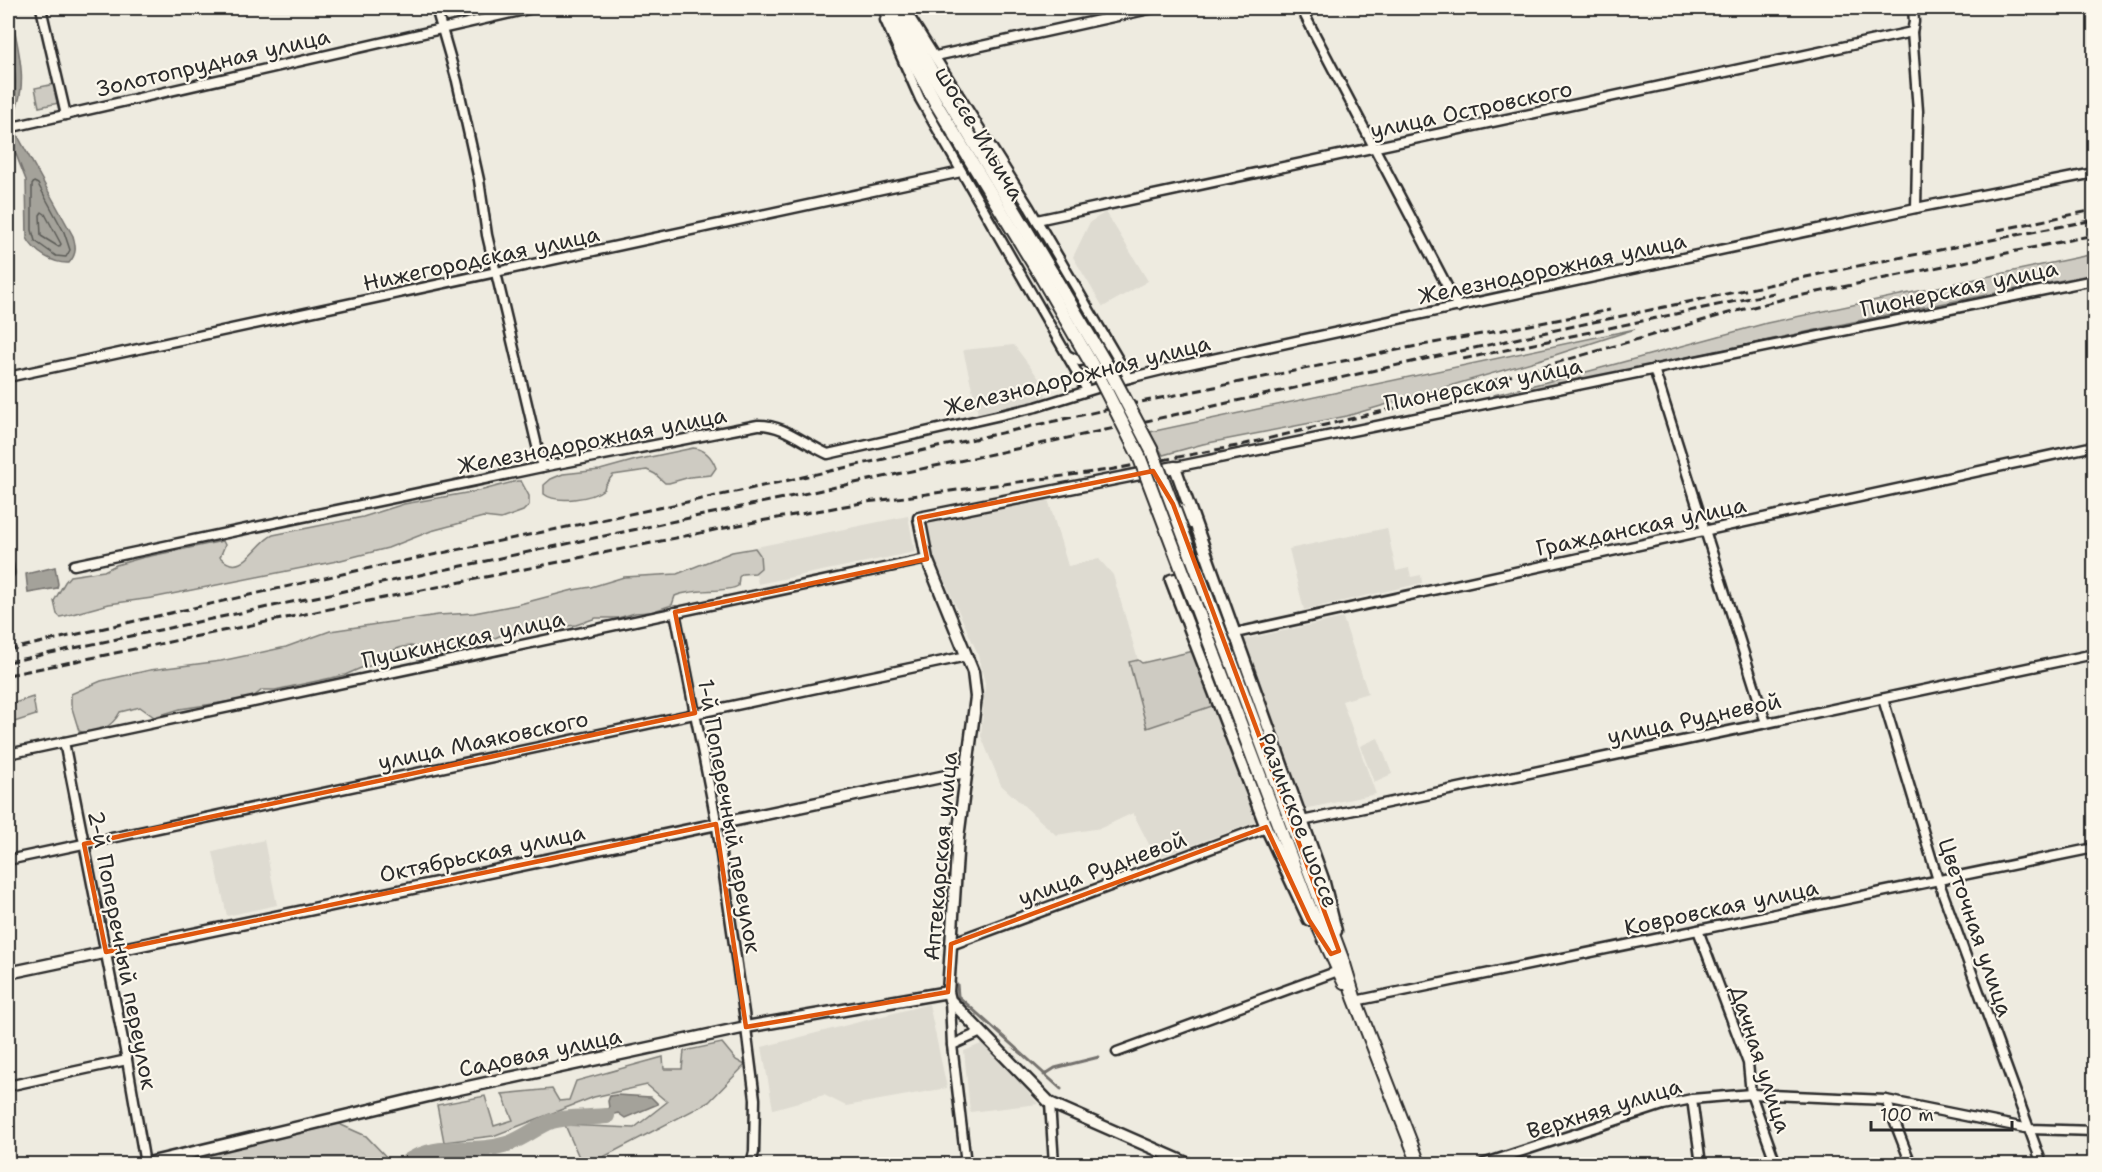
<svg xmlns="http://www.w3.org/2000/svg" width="2102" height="1172" font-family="'Shantell Sans',sans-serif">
	<rect width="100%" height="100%" fill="#eeebe0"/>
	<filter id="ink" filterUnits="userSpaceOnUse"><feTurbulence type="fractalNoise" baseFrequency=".0167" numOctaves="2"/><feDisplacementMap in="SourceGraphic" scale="12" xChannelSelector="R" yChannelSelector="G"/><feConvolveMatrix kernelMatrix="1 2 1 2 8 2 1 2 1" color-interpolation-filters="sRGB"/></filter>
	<g filter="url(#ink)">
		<g fill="#dedbd1">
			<polygon points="1106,212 1148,281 1103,307 1073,257 1090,222"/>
			<polygon points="1014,345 1043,384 1047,399 979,418 963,350"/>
			<polygon points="1048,499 1068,566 1099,559 1113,575 1138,660 1130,662 1147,728 1215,705 1259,821 1156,858 1133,813 1101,828 1056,835 1001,785 981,736 985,683 977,652 932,553 926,520"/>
			<polygon points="908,516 915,552 758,584 751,548"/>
			<polygon points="1387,528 1396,571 1409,568 1411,577 1421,575 1422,583 1304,610 1289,549"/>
			<polygon points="1343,618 1368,693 1342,701 1376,794 1304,809 1241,640"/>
			<polygon points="1378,738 1392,774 1374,782 1360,746"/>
			<polygon points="264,840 277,905 227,916 213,852"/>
			<polygon points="929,1004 947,1088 846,1106 824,1095 773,1109 762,1047"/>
			<polygon points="986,1042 1038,1104 970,1112 964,1051"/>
		</g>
		<g fill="#cecbc2" stroke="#7c7b76" stroke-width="1.5">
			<polygon points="55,84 59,103 39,107 35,88"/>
			<polygon points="2094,254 2094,274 1909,310 1493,399 1493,395 1575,375 1767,323"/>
			<polygon points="1635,329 1552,356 1347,416 1203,444 1163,455 1150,432"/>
			<path d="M693 448C705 449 712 457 716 468L711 475 690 477 669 483H665L655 474 647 470 613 475 605 485 604 489C592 499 556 504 544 494V485L551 479 563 474 600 470 636 460Z"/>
			<path d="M517 481H521L529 496V505L523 511 501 519 483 517 431 531 388 548 337 561 152 598 109 604 65 616 60 617 57 614 54 601 65 582 70 576 104 571 116 565 141 558 218 542 223 541 225 545 220 557C242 580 255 543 273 535L363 517 404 504 483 490Z"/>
			<path d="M755 548 760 555 761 568 755 573 742 574 739 577 738 586C728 593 693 588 675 596L672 605 651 612 635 613 618 618H596L576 625 504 634 481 644 435 655 426 653 420 648 411 646 402 647 394 650 382 663 361 668 345 675 275 690H262L252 698 180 709 154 717 140 707 120 712C113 726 94 738 79 731L71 705V694L101 681 150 670 221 661 286 647 330 631 438 615 474 613 516 605 573 590 591 587 624 577 677 574 732 552Z"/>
			<polygon points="1194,651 1215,705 1147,728 1129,662 1138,660 1142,663"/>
			<polygon points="33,697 36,715 8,724 8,705"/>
			<polygon points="722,1043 736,1060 745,1065 709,1102 590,1164 582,1164 565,1125 634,1128 667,1102 647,1085 594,1097 493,1136 444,1142 437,1105 485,1096 494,1126 513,1120 502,1094 552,1089 559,1101 569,1100 576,1081 663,1057 664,1069 682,1069 684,1051"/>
			<polygon points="339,1124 366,1136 393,1164 174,1164 311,1127"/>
		</g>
		<g fill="#a4a29a" stroke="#74726e" stroke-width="1.5">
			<path d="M8 8H10C16 42 33 90 9 120L73 236C76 247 77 254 69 263 53 264 34 252 27 238L26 180 8 134Z"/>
			<polygon points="55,567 58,584 57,588 28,593 26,574"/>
			<polygon points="616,1095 651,1097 658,1104 625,1118 618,1113 607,1116 602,1111 609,1108 608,1101 610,1096"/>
		</g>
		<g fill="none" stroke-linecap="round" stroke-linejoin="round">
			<g stroke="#5b5b57" stroke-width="1.5">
				<path d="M8 30C11 53 23 93 8 113"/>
				<polygon points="34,182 38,184 64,232 70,250 66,257 56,256 35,241 32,230 32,185"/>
				<polygon points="42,212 45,214 61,244 59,247 41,236 40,215"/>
			</g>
			<g stroke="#74726e" stroke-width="3">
				<polyline points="957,984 958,996 1061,1089"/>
				<polyline points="1044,1075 1055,1068 1099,1057"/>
			</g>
			<path stroke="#a4a29a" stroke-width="16" d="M404 1164C439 1139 469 1156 507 1144 523 1139 536 1127 552 1121 566 1116 592 1118 607 1116"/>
			<g stroke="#2b2b2b" stroke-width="13">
				<g id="minor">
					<polyline points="41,8 66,115"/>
					<polyline points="436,8 457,81 479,180 487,235 542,467"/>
					<polyline points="904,8 1029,207 1129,378"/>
					<polyline points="1301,8 1458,307"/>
					<polyline points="1913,8 1914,22 1912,32 1918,111 1916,208"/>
					<polyline points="885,20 920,99 1087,390"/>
					<polyline points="936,56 1154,8"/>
					<polyline points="8,128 533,8"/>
					<polyline points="1037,220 1912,32"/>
					<polyline points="1067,355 1079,361 1096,359 1103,349 1104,336"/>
					<polyline points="1654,369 1766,723"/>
					<polyline points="8,377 961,172"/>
					<polyline points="1175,467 2094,280"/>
					<polyline points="8,565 9,573"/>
					<path d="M74 565 542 467 758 425C783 424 805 444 828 454L1036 407 1129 378 1166 369 1916 208 2094 173"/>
					<polyline points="675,612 716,820 745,1020 755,1099 754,1152 751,1164"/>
					<polyline points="1194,642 2094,446"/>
					<polyline points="1883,699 1938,880 2042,1164"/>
					<polyline points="64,742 127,1060 145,1164"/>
					<polyline points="8,754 927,559"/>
					<polyline points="1302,821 2094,654"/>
					<polyline points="8,860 967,656"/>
					<polyline points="1698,930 1748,1063 1751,1094 1776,1164"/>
					<polyline points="950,1000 952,1045 966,1164"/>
					<polyline points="1355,1001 2094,848"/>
					<polyline points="952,1045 981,1032"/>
					<polyline points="1117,1052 1338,971"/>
					<polyline points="8,1086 127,1060"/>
					<polyline points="1692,1099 1701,1164"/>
					<polyline points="1886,1100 1911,1164"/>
					<polyline points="1050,1103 1054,1164"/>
					<polyline points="1483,1164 1663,1105 1692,1099 1751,1094 1886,1100 2030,1129 2094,1131"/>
				</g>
			</g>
			<g stroke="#2b2b2b" stroke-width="15">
				<g id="tertiary">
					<path d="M1153 471C1161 495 1177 504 1191 523"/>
					<polyline points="1212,572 1171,580 1266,827 1309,920"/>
					<polyline points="951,944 1266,827"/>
					<polyline points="8,973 965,772"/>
					<polyline points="144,1164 445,1092 746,1027 948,992"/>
					<polyline points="1189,1164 1050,1103 950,1000 948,992 958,838 976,697 973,672 927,559 919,518 1175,467 1323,879 1336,931"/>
				</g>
			</g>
			<g stroke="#2b2b2b" stroke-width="16">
				<g id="secondary">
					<polyline points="884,8 937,105 1042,278"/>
					<polyline points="896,8 937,81 1052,273"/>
					<polyline points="1227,650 1344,964 1354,997 1419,1164"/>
					<polyline points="1214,654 1309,906 1344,982"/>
				</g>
			</g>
			<use href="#minor" stroke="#fbf7ec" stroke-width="8"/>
			<use href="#tertiary" stroke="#fbf7ec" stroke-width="10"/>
			<use href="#secondary" stroke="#fbf7ec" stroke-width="12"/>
			<g stroke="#2b2b2b" stroke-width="3" stroke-dasharray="9 4.5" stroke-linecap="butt">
				<polyline points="1998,230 2094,210"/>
				<polyline points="1463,359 1774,293"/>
				<polyline points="8,650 351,572 740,491 1136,403 1412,347 1610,310"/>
				<polyline points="8,662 1115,428 1551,331 1872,263 2094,220"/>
				<polyline points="8,675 744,524 867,502 1109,470 1237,446 1413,404 1729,313 1784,299 2094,235"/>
			</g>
			<g stroke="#2b2b2b" stroke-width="16" stroke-linecap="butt">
				<g id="secondary-bridge">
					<polyline points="1052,273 1110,371 1152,451 1227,650"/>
					<polyline points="1042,278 1099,377 1139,456 1214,654"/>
				</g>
			</g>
			<use href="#secondary-bridge" stroke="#fbf7ec" stroke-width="12"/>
		</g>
	</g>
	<path fill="none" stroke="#df570e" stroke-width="4.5" stroke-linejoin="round" d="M1153 471 1173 504 1339 951 1331 954 1309 920 1266 827 951 944 948 992 746 1027 716 824 106 952 84 844 695 713 675 612 927 559 919 518Z"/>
	<g text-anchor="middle" stroke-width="4.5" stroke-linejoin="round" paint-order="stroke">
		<g font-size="22" fill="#2b2b2b" stroke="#fbf7ec">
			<text transform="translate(213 62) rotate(-13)" y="8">Золотопрудная улица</text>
			<text transform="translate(1471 109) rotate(-12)" y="8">улица Островского</text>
			<text transform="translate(980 133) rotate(59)" y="8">шоссе Ильича</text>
			<text transform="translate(481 258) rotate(-12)" y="8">Нижегородская улица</text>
			<text transform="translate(1552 268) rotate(-12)" y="8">Железнодорожная улица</text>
			<text transform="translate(1959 288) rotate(-12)" y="8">Пионерская улица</text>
			<text transform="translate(1077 375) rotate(-14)" y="8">Железнодорожная улица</text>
			<text transform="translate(1483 384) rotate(-11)" y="8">Пионерская улица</text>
			<text transform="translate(592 440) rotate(-11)" y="8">Железнодорожная улица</text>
			<text transform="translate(1641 526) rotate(-12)" y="8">Гражданская улица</text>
			<text transform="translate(463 639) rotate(-12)" y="8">Пушкинская улица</text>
			<text transform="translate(1694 718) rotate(-12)" y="8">улица Рудневой</text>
			<text transform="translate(483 740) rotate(-12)" y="8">улица Маяковского</text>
			<text transform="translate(730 816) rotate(80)" y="8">1-й Поперечный переулок</text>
			<text transform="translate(1299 820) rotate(69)" y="8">Разинское шоссе</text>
			<text transform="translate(482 853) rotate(-12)" y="8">Октябрьская улица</text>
			<text transform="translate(940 856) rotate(-85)" y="8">Аптекарская улица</text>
			<text transform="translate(1102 868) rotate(-20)" y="8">улица Рудневой</text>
			<text transform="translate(1721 907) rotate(-12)" y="8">Ковровская улица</text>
			<text transform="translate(1976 927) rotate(71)" y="8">Цветочная улица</text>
			<text transform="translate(123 950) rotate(79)" y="8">2-й Поперечный переулок</text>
			<text transform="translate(540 1052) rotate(-12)" y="8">Садовая улица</text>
			<text transform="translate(1761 1059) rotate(72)" y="8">Дачная улица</text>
			<text transform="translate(1604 1108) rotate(-17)" y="8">Верхняя улица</text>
		</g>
	</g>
	<rect width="2102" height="1172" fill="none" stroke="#fbf7ec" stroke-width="30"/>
	<rect x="15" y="15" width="2072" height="1142" fill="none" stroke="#2b2b2b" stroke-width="2" filter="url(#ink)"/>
	<path d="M1871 1121v9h141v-9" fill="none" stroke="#2b2b2b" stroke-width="3"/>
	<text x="1880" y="1121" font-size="18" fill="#2b2b2b" stroke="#fbf7ec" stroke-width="4.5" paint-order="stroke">100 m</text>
</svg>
